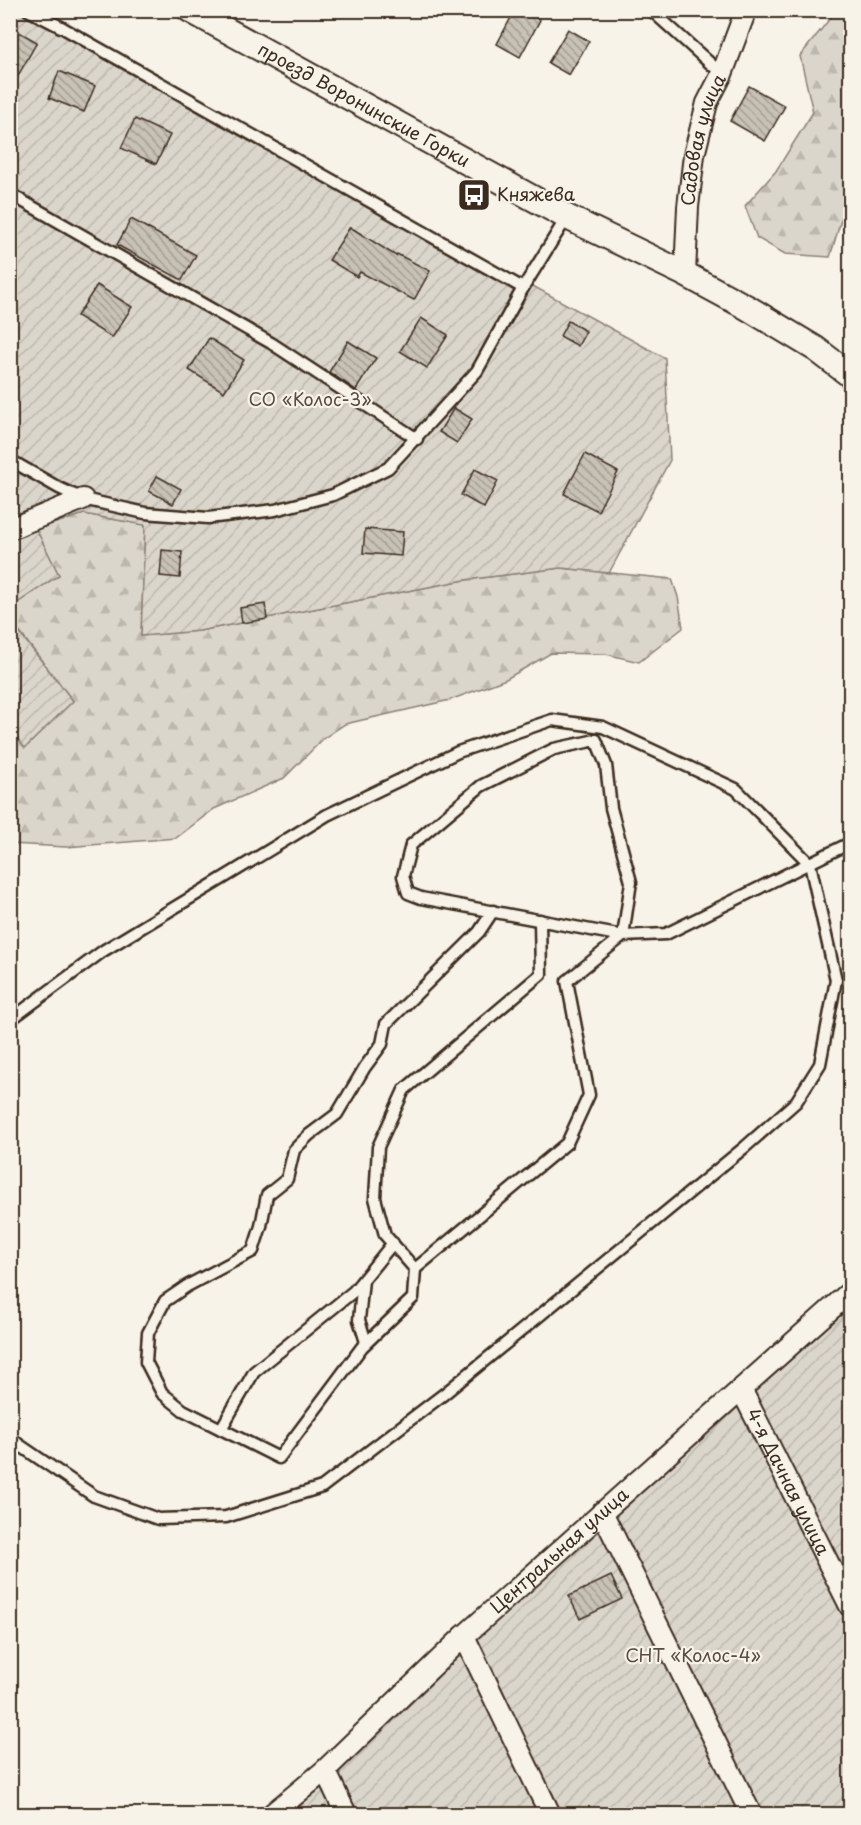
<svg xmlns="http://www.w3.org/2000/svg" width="861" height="1825" font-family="'Playpen Sans',sans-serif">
	<defs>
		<pattern id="forest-firs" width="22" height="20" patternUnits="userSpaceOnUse" patternTransform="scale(1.5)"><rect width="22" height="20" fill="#dbd6cb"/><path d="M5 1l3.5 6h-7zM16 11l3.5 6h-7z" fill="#bdb8ae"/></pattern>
		<pattern id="garden-furrows" width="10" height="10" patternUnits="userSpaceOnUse" patternTransform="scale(1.5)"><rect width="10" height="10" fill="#dbd6cb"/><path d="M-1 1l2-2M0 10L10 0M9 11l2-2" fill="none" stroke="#bdb8ae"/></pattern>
		<pattern id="building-back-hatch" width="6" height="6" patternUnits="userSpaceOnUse" patternTransform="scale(1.5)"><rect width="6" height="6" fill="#c8c1b6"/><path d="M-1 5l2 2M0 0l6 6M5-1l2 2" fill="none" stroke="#a49d93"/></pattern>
	</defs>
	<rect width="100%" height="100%" fill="#f7f3e8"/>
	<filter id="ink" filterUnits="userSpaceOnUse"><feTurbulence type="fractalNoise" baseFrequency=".0167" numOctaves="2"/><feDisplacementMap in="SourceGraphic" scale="12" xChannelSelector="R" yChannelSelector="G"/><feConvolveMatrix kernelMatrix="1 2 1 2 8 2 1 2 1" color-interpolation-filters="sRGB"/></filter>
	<g filter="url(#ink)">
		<g fill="url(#forest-firs)" stroke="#8b8074" stroke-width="1.5">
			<polygon points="833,11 850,11 850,190 830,257 785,254 757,238 745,206 776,171 813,112 800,56 832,16"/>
			<polygon points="84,514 145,525 141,636 199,631 465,580 561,568 672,579 678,597 683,628 639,662 606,654 551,653 506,679 450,700 345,724 324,738 284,778 214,809 176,838 66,847 11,844 10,731 25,748 73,701 11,621 11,607 59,575 36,529"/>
		</g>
		<g fill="url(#garden-furrows)" stroke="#8b8074" stroke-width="1.5">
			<polygon points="11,11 29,11 665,358 670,460 609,573 561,568 465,580 199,631 141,636 145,525 84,514 36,529 59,575 11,607"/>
			<polygon points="10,621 73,701 25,748 11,731"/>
			<polygon points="850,1307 850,1814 290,1814 321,1788 477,1637"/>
		</g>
		<g fill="url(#building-back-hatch)" stroke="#3b2a1e" stroke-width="1.5">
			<polygon points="515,10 522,10 540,20 520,57 497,44"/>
			<polygon points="10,27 37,42 10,90"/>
			<polygon points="568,29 589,41 569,75 548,63"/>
			<polygon points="59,71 95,86 84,112 49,98"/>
			<polygon points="749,86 785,106 765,141 730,121"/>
			<polygon points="135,119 170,135 156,164 121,148"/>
			<polygon points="131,219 196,255 182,280 117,245"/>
			<polygon points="350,227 396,256 397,254 430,271 414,300 360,272 357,277 329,260"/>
			<polygon points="97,285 132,307 112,338 77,316"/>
			<polygon points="421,318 448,335 427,368 400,351"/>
			<polygon points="568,321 586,331 578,346 560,336"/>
			<polygon points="209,338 244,360 224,392 189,370"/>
			<polygon points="348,341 376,358 356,390 329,372"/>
			<polygon points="454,408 472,419 457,443 439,432"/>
			<polygon points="585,454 618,472 598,511 564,494"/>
			<polygon points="475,469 498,481 484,508 461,495"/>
			<polygon points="157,476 181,489 173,504 149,491"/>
			<polygon points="365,529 403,532 401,556 363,553"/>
			<polygon points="162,550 182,552 180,578 160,576"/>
			<polygon points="265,604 267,619 242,623 240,608"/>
			<polygon points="611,1576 622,1599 580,1619 569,1596"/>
		</g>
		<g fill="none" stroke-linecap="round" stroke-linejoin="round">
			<g stroke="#3b2a1e" stroke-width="15">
				<g id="service">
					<polyline points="28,10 63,28 523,288"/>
					<polyline points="651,10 722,74"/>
					<polyline points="10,194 271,343 417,439"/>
					<polyline points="10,460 59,488 83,499 145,513 208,518 275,510 333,495 388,468 477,371 523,288 567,217"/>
					<polyline points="493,911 479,932 386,1024 382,1044 365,1067 337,1114 309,1135 294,1150 287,1179 267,1195 261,1226 253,1251 187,1286 165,1301 148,1333 146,1362 162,1393 183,1410 279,1458 362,1347 413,1298 415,1269 385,1235 375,1198 378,1147 404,1090 541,974 540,920"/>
					<polyline points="10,1020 103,951 327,815 458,752 552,720 603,727 736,789 810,864 836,980 820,1064 796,1102 745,1147 444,1394 322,1487 226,1517 158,1519 94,1496 18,1444 10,1436"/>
					<polyline points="415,1269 567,1143 589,1095 567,981 623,936 631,882 611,808 606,765 596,740 554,749 481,786 411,845 403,876 408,893 421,898 623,936 666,934 850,843"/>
					<polyline points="363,1280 359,1320 366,1342"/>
					<polyline points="221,1429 254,1372 354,1291 393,1243"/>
				</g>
			</g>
			<g stroke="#3b2a1e" stroke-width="24">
				<g id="minor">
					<path id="s1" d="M685 274 688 207 694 155 707 103 722 74 746 10"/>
					<polyline points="10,529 83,499"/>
					<path id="s2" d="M741 1389 850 1606"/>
					<polyline points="602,1512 751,1814"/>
					<polyline points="464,1636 550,1814"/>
					<polyline points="325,1770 346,1814"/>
					<path id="s3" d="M272 1814 325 1770 464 1636 850 1292"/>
				</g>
			</g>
			<g stroke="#3b2a1e" stroke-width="28">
				<g id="tertiary">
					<path id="s4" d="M190 10 567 217 685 274 748 308 816 349 850 375"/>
				</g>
			</g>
			<use href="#service" stroke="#f7f3e8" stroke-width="10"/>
			<use href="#minor" stroke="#f7f3e8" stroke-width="20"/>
			<use href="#tertiary" stroke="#f7f3e8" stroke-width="24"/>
		</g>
	</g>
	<defs>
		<g id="bus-square" transform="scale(1.725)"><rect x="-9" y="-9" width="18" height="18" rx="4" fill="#3b2a1e" stroke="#f7f3e8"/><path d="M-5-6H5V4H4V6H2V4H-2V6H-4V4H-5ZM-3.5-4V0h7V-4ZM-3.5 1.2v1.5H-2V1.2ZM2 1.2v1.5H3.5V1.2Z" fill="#fff"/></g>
	</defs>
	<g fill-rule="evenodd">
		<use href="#bus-square" x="474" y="195"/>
	</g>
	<g text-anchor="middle" stroke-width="4.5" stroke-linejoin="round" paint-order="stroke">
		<g font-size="18" fill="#3b2a1e" stroke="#f7f3e8">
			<text dy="6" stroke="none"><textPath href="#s4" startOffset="198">проезд Воронинские Горки</textPath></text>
			<text dy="6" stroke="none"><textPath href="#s1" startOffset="136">Садовая улица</textPath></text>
			<text dy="6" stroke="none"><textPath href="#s2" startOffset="104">4-я Дачная улица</textPath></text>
			<text dy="6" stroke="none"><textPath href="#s3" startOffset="390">Центральная улица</textPath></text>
		</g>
		<g font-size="18" fill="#3b2a1e" stroke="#f7f3e8" text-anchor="start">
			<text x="497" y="201">Княжева</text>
		</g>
		<g font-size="18" fill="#5b4c41" stroke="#f7f3e8">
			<text x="310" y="406">СО «Колос-3»</text>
			<text x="693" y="1662">СНТ «Колос-4»</text>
		</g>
	</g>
	<rect width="861" height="1825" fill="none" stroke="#f7f3e8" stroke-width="36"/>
	<rect x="18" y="18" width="825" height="1789" fill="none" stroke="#3b2a1e" stroke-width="2" filter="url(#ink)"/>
</svg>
